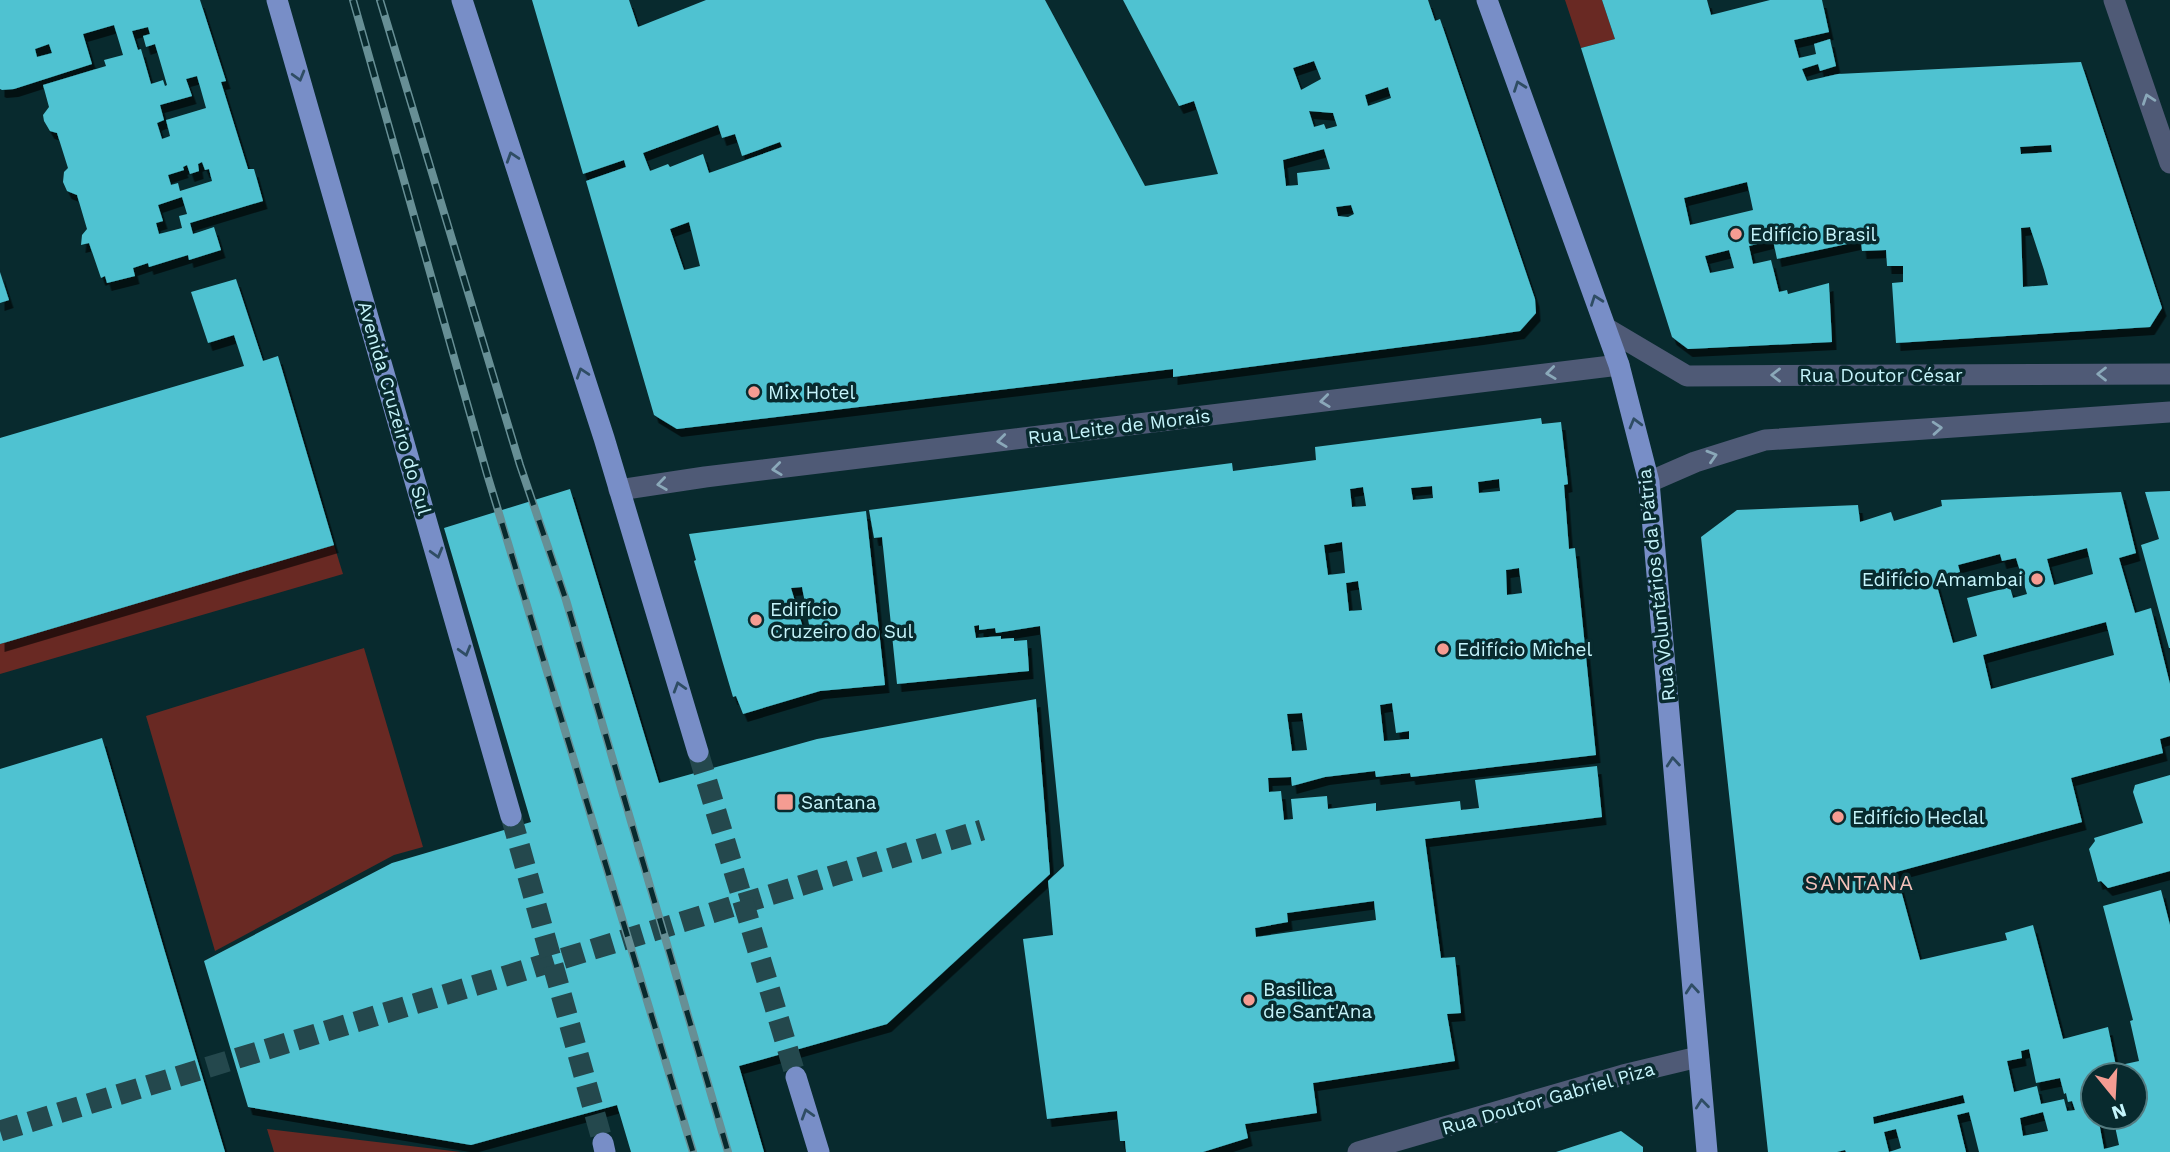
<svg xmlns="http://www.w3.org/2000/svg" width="2170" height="1152" font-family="'Work Sans',sans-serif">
	<defs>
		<filter id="shadow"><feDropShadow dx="4.5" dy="8" stdDeviation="0" flood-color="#0009"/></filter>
	</defs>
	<rect width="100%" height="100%" fill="#082a2e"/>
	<g fill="#692923">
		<polygon points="1565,0 1602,0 1615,39 1581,48"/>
		<polygon points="334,545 343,574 0,674 0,644"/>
		<polygon points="364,648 423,847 394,855 215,951 146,716"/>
		<polygon points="267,1129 461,1152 274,1152"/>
	</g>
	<g fill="#4fc2d1" fill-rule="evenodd" filter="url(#shadow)">
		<path d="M0 0H200L226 81 221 82 248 169H254L263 201 190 223 193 234 214 227 221 250 189 260 188 255 149 267 148 263 133 268 135 276 107 283 105 276 101 278 89 243 81 245 82 235 87 229 77 195 67 191 63 182 64 172 68 168 57 133 50 131 44 121 43 115 49 107 43 85 106 66 104 60 123 55 114 25 83 34 92 64 14 89 2 90 0 89ZM148 27 150 34 143 36 146 47 155 44 167 85 165 86 163 80 151 84 141 49 138 50 132 31ZM49 44 52 53 37 57 35 49ZM197 76 206 108 166 120 170 136 162 139 157 123 164 120 160 105 192 96 186 79ZM202 162 205 170 209 169 212 181 180 191 178 183 171 185 168 175 184 170 183 167 187 165 190 174 199 171 198 164ZM182 197 187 214 179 216 182 228 159 234 156 223 163 221 158 205Z"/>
		<path d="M532 0H629L638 27 706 0H1045L1145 186 1218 174 1194 101 1179 106 1123 0H1428L1435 21 1440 19 1535 299 1536 313 1520 331 1479 337 1173 377V369L677 429 654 415 586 181 626 167 624 160 583 174ZM1314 61 1321 79 1301 90 1293 68ZM1388 87 1391 98 1368 106 1365 95ZM1309 111 1333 113 1337 126 1326 129 1324 124 1314 127ZM718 125 722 138 735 134 742 156 780 142 782 147 709 173 703 154 670 167 668 164 650 171 643 153ZM1324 149 1330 169 1297 173 1298 185 1286 186 1283 160ZM1351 205 1354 214 1348 217 1338 216 1336 207ZM689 222 700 266 684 270 670 229Z"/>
		<path d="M1602 0H1707L1711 15 1770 0H1822L1829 32 1794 40 1799 58 1816 54 1814 44 1830 39 1836 66 1820 71 1818 64 1802 69 1807 81 1838 74 2081 62 2162 308 2150 327 1896 343 1892 283 1903 282V266H1887L1886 250 1862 251 1861 241 1777 259 1773 240 1749 246 1753 264 1771 260 1779 292 1787 290 1788 294 1829 283 1832 342 1688 349 1672 337 1581 48 1615 39ZM2051 145 2052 152 2021 154 2020 147ZM1747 182 1753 210 1690 225 1684 198ZM2030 227 2044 270 2048 285 2023 287 2021 228ZM1729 250 1734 268 1710 273 1705 256Z"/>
		<polygon points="0,272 9,300 0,303"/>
		<polygon points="236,279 263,361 278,356 334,545 0,644 0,438 244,366 234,335 208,343 191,292"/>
		<path d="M1541 418 1542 424 1561 422 1568 484 1564 485 1569 549 1575 548 1596 755 1411 777 1410 773 1376 777 1375 771 1325 777 1292 786 1291 777 1268 778 1269 792 1281 791 1284 820 1293 819 1291 799 1327 796 1328 809 1376 803V811L1460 801 1461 810 1479 808 1475 780 1597 766 1602 817 1425 839 1441 958 1455 957 1461 1013 1447 1014 1455 1061 1313 1083 1317 1113 1245 1124 1248 1138 1203 1152H1126L1125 1141H1120L1117 1111 1047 1119 1023 939 1053 935 1048 881 1064 866 1040 626 996 633 995 628 979 630V625L974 626 976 638 1001 636V639L1014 638V641L1027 640 1029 671 897 684 882 537 874 538 869 510 1232 463 1233 471 1316 460 1315 447ZM1499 479 1500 491 1479 493 1478 482ZM1432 486 1433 498 1413 500 1411 488ZM1363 487 1366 506 1352 507 1350 489ZM1342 542 1345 573 1328 575 1324 545ZM1519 568 1522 593 1507 595 1506 570ZM1358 581 1362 610 1349 611 1346 583ZM1392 703 1396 733 1409 731V739L1384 741 1380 705ZM1302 713 1307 750 1292 751 1287 714ZM1374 901 1376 920 1256 937 1255 928 1288 922 1287 913Z"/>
		<polygon points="570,489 659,783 817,739 1036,699 1050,874 887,1024 739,1066 764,1152 631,1152 617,1105 471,1145 248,1107 204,961 392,863 531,822 444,528"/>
		<polygon points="2170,491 2170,648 2169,648 2141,545 2159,539 2145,492"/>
		<path d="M2121 492 2136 553 2119 558 2135 613 2151 608 2170 684V736L2160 739 2163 753 2071 778 2082 822 1896 872 1920 960 2007 940 2005 933 2033 925 2063 1039 2108 1027 2116 1066 2139 1061 2130 1021 2133 1020 2103 906 2161 890 2170 925V1152H1979L1969 1112 1957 1115 1966 1152H1889L1901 1148 1896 1129 1884 1132 1889 1152H1846L1845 1150 1837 1152H1768L1701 537 1737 510 1858 505 1860 522 1891 512 1894 521 1942 506 1941 500ZM2087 548 2093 574 2054 585 2047 559ZM2000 554 2002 561 2016 558 2027 594 2013 598 2010 587 1967 598 1977 636 1953 643 1935 579 1960 572 1958 565ZM2106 622 2114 655 1991 689 1983 655ZM2029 1049 2036 1083 2060 1078 2064 1094 2066 1093 2068 1102 2072 1101 2075 1110 2067 1111 2064 1099 2041 1104 2037 1086 2014 1092 2007 1061 2022 1058 2021 1051ZM2102 1071 2103 1075H2135V1117H2113L2119 1145 2104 1149 2098 1117H2093V1095L2089 1075ZM1963 1095 1965 1103 1874 1124 1873 1117ZM2043 1112 2048 1131 2023 1136 2020 1118Z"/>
		<path d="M866 511 885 685 820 691 743 714 736 696 733 697 722 660 694 561 696 560 689 534ZM802 587 810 630 804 631 791 588Z"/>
		<polygon points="102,738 165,952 225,1152 0,1152 0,769"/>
		<polygon points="2170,775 2170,871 2108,888 2101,881 2098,882 2089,849 2095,841 2094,838 2143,823 2133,792 2135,785"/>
		<polygon points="1621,1131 1643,1147 1643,1152 1556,1152"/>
	</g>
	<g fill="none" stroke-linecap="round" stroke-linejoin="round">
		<polyline stroke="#24484d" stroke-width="21" stroke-dasharray="21 10" stroke-linecap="butt" points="0,1131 982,830"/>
		<g stroke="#24484d" stroke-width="21" stroke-dasharray="21 10" stroke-linecap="butt">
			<polyline points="698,752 796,1077"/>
			<polyline points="511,816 603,1143"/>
		</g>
		<g stroke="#4f5a76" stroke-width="21">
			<polyline points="2114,0 2170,163"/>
			<polyline points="1606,328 1687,376 2170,374"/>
			<polyline points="1649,482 1695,462 1765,440 2170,412"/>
			<polyline points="619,490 705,477 1619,365"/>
			<polyline points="1358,1152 1623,1075 1698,1057"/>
		</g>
		<g stroke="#788ec7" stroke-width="21">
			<polyline points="277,0 511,816"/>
			<polyline points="462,0 604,438 698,752"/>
			<polyline points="1487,0 1619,365 1649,482 1707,1152"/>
			<polyline points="796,1077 819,1152"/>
			<polyline points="603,1143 605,1152"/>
		</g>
		<g stroke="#678f95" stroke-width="8">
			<g id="rail">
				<polyline points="353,0 487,474 693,1152"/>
				<polyline points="380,0 520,465 566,600 728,1152"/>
			</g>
		</g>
		<use href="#rail" stroke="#082a2e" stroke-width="5" stroke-dasharray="16" stroke-linecap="butt"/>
	</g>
	<defs><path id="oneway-chevron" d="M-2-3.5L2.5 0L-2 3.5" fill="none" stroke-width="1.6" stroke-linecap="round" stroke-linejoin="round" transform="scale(1.75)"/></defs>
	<g stroke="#2f4d64">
		<use href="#oneway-chevron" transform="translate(299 76) rotate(74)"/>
		<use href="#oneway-chevron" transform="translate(1519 86) rotate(-110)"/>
		<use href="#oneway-chevron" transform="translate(512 157) rotate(-108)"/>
		<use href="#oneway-chevron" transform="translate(1596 300) rotate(-110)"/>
		<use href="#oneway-chevron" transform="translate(582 373) rotate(-108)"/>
		<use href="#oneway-chevron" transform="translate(1635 423) rotate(-105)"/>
		<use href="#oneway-chevron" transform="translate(437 553) rotate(74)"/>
		<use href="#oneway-chevron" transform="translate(465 651) rotate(74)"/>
		<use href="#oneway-chevron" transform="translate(679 687) rotate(-107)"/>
		<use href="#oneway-chevron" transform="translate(1673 762) rotate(-95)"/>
		<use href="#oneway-chevron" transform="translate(1692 989) rotate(-95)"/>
		<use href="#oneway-chevron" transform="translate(1702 1104) rotate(-96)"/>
		<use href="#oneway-chevron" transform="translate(807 1114) rotate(-107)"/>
	</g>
	<g stroke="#8aa8b9">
		<use href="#oneway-chevron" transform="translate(2148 99) rotate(-109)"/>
		<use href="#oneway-chevron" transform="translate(1551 373) rotate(173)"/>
		<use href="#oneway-chevron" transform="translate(2102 374) rotate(180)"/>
		<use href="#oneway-chevron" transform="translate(1776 375) rotate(180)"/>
		<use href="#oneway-chevron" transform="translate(1325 401) rotate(173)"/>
		<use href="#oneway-chevron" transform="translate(1937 428) rotate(-4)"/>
		<use href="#oneway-chevron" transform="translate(1002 441) rotate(173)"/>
		<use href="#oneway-chevron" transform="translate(1712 456) rotate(-17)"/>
		<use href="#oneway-chevron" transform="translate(777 469) rotate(173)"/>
		<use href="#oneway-chevron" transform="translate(662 484) rotate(172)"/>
	</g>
	<g fill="#f59c92" stroke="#082a2e" stroke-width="2.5">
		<circle cx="1736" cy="234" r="7"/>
		<circle cx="754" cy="392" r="7"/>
		<circle cx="2037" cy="579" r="7"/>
		<circle cx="756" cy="620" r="7"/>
		<circle cx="1443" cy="649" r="7"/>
		<rect x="776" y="793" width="18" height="18" rx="3.5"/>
		<circle cx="1838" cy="817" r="7"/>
		<circle cx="1249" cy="1000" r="7"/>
	</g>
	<g text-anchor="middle" stroke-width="7" stroke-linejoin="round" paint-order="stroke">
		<g font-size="19" fill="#c6f5fc" stroke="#082a2e" text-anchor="start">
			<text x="1750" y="241">Edifício Brasil</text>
			<text x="768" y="399">Mix Hotel</text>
			<text x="2023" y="586" text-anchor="end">Edifício Amambai</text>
			<text x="770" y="616">Edifício<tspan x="770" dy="22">Cruzeiro do Sul</tspan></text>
			<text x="1457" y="656">Edifício Michel</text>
			<text x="801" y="809">Santana</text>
			<text x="1852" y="824">Edifício Heclal</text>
			<text x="1263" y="996">Basilica<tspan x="1263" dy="22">de Sant'Ana</tspan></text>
		</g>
		<g font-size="19" fill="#c6f5fc" stroke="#082a2e">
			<text x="1881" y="382">Rua Doutor César</text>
			<text transform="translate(395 408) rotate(74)" y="7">Avenida Cruzeiro do Sul</text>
			<text transform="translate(1119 426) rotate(-7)" y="7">Rua Leite de Morais</text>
			<text transform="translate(1656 585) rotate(-96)" y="7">Rua Voluntários da Pátria</text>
			<text transform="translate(1548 1098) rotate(-16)" y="7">Rua Doutor Gabriel Piza</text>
		</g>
		<g font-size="21" letter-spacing="2" fill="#f5c2bb" stroke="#082a2e">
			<text x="1860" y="890">SANTANA</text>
		</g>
	</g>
	<g transform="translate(2114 1096) rotate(162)"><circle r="33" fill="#082a2e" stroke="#547b80" stroke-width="2"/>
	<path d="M0-5L12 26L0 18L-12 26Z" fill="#f59c92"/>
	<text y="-10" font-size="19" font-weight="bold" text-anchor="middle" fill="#c6f5fc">N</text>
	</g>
</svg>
